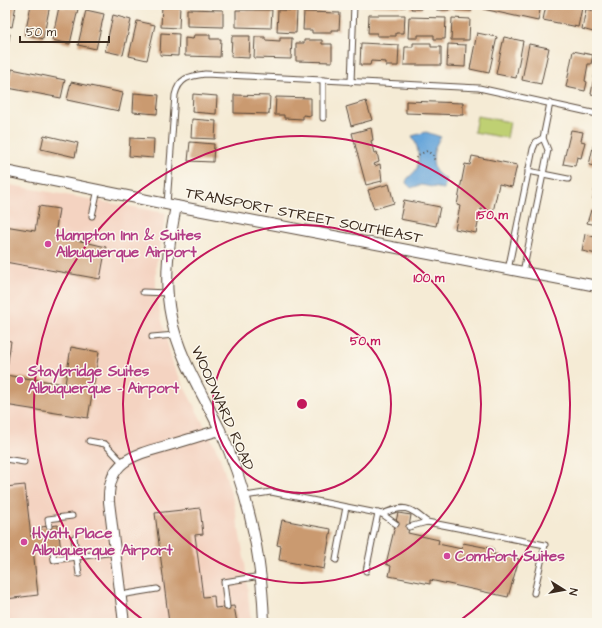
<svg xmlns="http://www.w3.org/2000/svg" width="602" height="628" font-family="'Architects Daughter',sans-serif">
	<rect width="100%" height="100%" fill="#fbf7ec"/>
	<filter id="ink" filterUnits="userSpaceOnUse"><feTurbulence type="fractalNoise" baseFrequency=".025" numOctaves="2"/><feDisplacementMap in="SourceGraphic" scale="8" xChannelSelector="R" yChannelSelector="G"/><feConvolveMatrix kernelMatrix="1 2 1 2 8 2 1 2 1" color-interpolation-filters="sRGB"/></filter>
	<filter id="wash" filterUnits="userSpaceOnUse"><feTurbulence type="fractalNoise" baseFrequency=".012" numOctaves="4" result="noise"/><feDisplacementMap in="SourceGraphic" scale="16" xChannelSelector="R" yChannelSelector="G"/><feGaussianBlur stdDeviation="0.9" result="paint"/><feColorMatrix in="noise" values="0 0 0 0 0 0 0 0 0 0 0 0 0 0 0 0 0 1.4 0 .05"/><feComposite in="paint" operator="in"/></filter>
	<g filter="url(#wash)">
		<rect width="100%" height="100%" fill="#f5ebd5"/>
		<polygon fill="#f4d3c1" points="5,184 166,213 156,265 156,297 173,365 219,454 234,503 245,563 251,623 5,623"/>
		<polygon fill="#bfd073" stroke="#7d7d48" points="477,116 510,122 507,138 474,132"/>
		<path fill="#67a6da" stroke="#51687c" d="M426 132 441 137C431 149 428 173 446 179L444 189 421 185 411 188 406 183C407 176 412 176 416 170 421 162 418 144 412 136Z"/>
		<g id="blocks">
			<g fill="#ca9a70">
				<polygon points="5,5 16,5 12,27 5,25"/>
				<polygon points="31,5 50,5 43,39 25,34"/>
				<polygon points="162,5 180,6 179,28 161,27"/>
				<polygon points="371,5 406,5 406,7 371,6"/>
				<polygon points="412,5 422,5 422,9 411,9"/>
				<rect x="437" y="5" width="12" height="5"/>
				<polygon points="453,5 472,5 472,11 453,10"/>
				<polygon points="484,5 541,5 538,21 483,9"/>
				<polygon points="546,5 568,5 582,8 578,27 543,20"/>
				<polygon points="59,7 78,9 70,44 52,40"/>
				<polygon points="187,9 223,10 223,27 187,26"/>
				<polygon points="586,9 597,12 597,33 582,29"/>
				<polygon points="86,10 104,14 96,49 78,45"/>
				<polygon points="236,10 272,10 271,28 236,27"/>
				<polygon points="278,10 297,11 296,33 277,32"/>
				<polygon points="304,12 340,13 339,30 331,30 331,33 312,33 312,30 303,30"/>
				<polygon points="113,15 131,20 123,55 105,51"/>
				<polygon points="369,15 405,15 404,33 396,33 396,36 377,36 377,33 368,33"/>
				<polygon points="409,17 446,18 445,39 434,39 434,35 418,35 418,38 408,38"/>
				<polygon points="452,18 470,19 469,40 451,40"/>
				<polygon points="137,21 155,25 147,60 129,56"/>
				<polygon points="5,33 10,34 6,56 5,56"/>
				<polygon points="161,33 179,34 178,56 160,55"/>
				<polygon points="477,33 497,37 489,73 470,69"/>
				<polygon points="194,35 210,35 210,39 221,39 220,57 185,56 185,38 193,39"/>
				<polygon points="232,36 250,36 249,58 231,57"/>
				<polygon points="255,37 265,37 265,40 280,41 280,38 292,38 291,59 254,58"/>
				<polygon points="504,37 523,41 516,78 496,74"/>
				<polygon points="304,40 322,40 322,44 332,44 332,62 296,61 296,43 304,43"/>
				<polygon points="361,43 399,45 398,66 386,66 386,62 371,61 370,65 360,65"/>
				<polygon points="413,43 431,43 431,47 441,47 441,65 404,65 405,47 413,47"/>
				<polygon points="448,44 466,45 465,67 447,66"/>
				<polygon points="529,44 549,48 541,84 522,80"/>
				<polygon points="573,51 593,55 591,64 588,64 585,81 587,82 585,91 566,87"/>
				<polygon points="596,67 597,67 597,95 591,94"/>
				<polygon points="12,69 65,80 61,98 8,88"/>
				<polygon points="71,82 123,93 119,111 67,100"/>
				<polygon points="134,93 159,95 157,114 133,112"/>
				<polygon points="193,94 217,96 216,114 192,112"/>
				<polygon points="234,95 270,96 269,114 234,113"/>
				<polygon points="276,97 311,98 311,116 303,115 303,119 284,118 284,115 275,115"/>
				<polygon points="366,101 372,120 351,126 346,107"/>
				<polygon points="406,101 463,103 463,115 406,113"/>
				<polygon points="192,119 216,121 215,139 191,138"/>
				<polygon points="371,128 373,140 371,141 374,153 377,152 379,162 374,164 375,166 380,164 382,181 366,185 352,133"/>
				<polygon points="571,130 583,132 581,141 585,142 581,158 577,157 575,166 563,164"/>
				<polygon points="44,135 78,143 75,157 41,149"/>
				<polygon points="130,138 154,139 153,158 129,156"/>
				<polygon points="595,138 597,138 597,166 589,165"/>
				<polygon points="190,142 214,144 213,162 188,161"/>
				<polygon points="472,156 517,165 512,187 499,184 493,212 481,209 476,233 455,229 460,206 457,205 465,164 470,165"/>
				<polygon points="596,180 597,180 597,200 593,199"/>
				<polygon points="389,184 394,203 374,209 368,190"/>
				<polygon points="404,200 440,207 436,226 400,219"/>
				<polygon points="39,206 59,209 55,235 106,247 100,279 5,262 5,226 35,231"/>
				<polygon points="591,210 597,211 597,225 587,223"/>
				<polygon points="585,234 597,238 597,254 582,251"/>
				<polygon points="5,340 11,341 6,375 5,375"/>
				<polygon points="71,347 99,352 88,418 5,405 5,375 65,384"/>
				<polygon points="25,485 31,537 42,536 41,527 58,525 61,552 44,554 44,547 33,549 38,595 6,599 5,487"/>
				<polygon points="200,508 203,534 195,535 203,597 214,596 215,608 234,606 237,623 169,623 155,513"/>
				<polygon points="398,513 411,515 408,533 439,540 438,544 462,549 463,543 494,549 493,554 519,559 508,597 430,580 430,584 389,576 391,566 386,564"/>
				<polygon points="282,520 331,529 324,569 279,560 281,546 277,545"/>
			</g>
		</g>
	</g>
	<g filter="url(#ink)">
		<use href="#blocks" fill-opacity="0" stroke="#574739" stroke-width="1"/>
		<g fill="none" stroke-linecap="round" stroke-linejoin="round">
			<g stroke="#574739" stroke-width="7">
				<g id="service">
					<polyline points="351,82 354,5"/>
					<polyline points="323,118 323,80"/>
					<polyline points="543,138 550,103"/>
					<polyline points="528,171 568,179"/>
					<path d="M167 204 175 95C179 78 189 76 205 74L479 88 597 114"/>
					<polyline points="92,216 98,189"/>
					<polyline points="508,270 533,149 536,142 543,138 548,150 523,272"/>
					<polyline points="143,292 168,293"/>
					<polyline points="152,337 175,335"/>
					<polyline points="89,441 105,444 123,463"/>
					<polyline points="5,459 24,462"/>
					<polyline points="245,496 271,492 382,514 396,524"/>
					<path d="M382 514C405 505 408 506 427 522"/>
					<polyline points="49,526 48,519 72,516"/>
					<polyline points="409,527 427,522 545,545 534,593"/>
					<polyline points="74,538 79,574"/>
					<polyline points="53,553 54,560 115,552"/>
					<polyline points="336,560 346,507"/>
					<polyline points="366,571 378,513"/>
					<polyline points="120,595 157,589"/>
					<polyline points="227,607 224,582 261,576"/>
				</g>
			</g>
			<g stroke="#574739" stroke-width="12">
				<g id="minor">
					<polyline points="5,171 176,206 597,286"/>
					<path d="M176 206C169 243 163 279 171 317 179 358 202 392 220 430 248 491 262 556 264 623"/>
					<path d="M124 623 109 502C107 461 133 455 166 446 184 441 202 435 220 430"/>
				</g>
			</g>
			<polyline stroke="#574739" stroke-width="2" stroke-dasharray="1 3" stroke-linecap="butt" points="416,162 418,155 427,151 433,155 435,162"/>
			<use href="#service" stroke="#fff" stroke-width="5"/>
			<use href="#minor" stroke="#fff" stroke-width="10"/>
		</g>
	</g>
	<g fill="none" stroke="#c2185b" stroke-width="2">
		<circle cx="302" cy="404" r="89"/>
		<circle cx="302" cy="404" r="179"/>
		<path d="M146 622A268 268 0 1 1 458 622"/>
	</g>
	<g fill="#d1479c" stroke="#fbf7ec" stroke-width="1.5">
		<circle cx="48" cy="244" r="4"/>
		<circle cx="20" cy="380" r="4"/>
		<circle cx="24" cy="542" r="4"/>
		<circle cx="447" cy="556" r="4"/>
	</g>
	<g text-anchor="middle" stroke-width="3" stroke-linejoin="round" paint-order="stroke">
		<g font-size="15" fill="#3b2a1e" stroke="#fbf7ec">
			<text transform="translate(304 215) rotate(11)" y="5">TRANSPORT STREET SOUTHEAST</text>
			<text transform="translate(223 408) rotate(66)" y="5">WOODWARD ROAD</text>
		</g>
		<g font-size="15" font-weight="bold" fill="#b23c85" stroke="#fbf7ec" text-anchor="start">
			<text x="56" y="240">Hampton Inn &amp; Suites<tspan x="56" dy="17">Albuquerque Airport</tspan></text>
			<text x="28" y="376">Staybridge Suites<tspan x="28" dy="17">Albuquerque - Airport</tspan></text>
			<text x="32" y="538">Hyatt Place<tspan x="32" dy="17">Albuquerque Airport</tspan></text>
			<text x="455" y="561">Comfort Suites</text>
		</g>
	</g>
	<circle cx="302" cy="404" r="6" fill="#c2185b" stroke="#fbf7ec" stroke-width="2"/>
	<g font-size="12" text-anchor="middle" font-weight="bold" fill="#c2185b" stroke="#fbf7ec" stroke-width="3" stroke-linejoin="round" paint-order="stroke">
		<text x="492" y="219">150 m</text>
		<text x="429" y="282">100 m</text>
		<text x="365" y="345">50 m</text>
	</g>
	<rect width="602" height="628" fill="none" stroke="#fbf7ec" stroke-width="20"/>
	<g transform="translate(564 590) rotate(101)" stroke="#fbf7ec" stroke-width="3" paint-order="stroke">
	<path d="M0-3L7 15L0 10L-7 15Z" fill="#3b2a1e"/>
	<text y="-6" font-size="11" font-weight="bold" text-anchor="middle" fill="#3b2a1e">N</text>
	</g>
	<path d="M20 36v6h89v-6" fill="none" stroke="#3b2a1e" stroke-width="2"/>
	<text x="26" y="36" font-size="12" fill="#3b2a1e" stroke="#fbf7ec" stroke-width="3" paint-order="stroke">50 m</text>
</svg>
